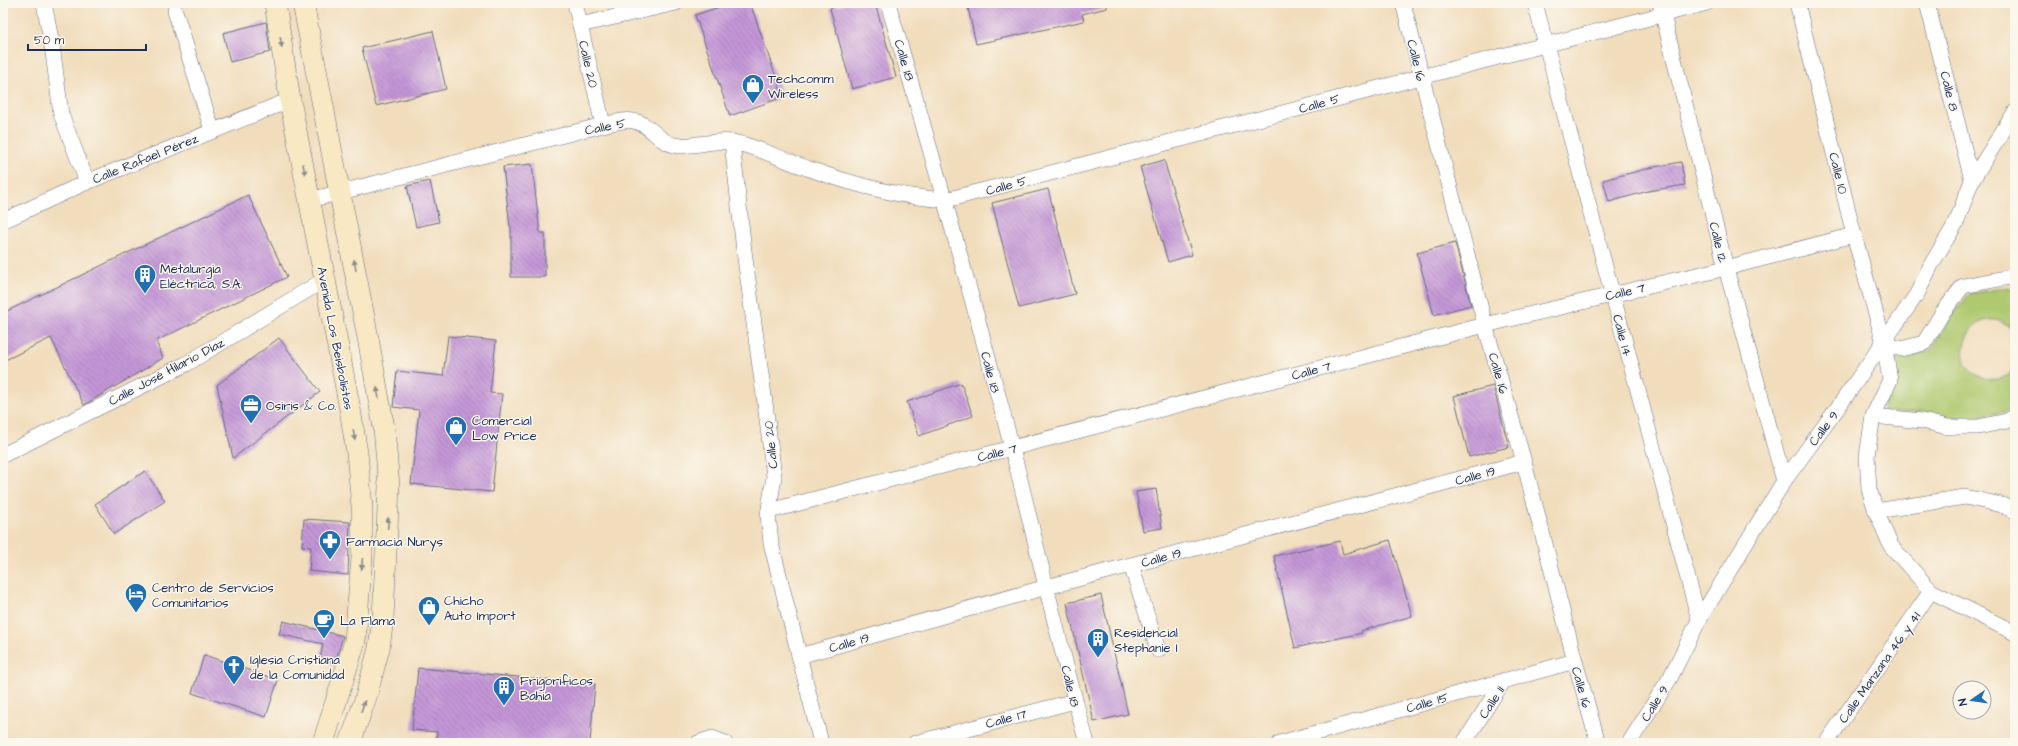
<svg xmlns="http://www.w3.org/2000/svg" width="2018" height="746" font-family="'Architects Daughter',sans-serif">
	<defs>
		<pattern id="building-back-hatch" width="6" height="6" patternUnits="userSpaceOnUse"><rect width="6" height="6" fill="#c496d7"/><path d="M-1 5l2 2M0 0l6 6M5-1l2 2" fill="none" stroke="#9e7bb2"/></pattern>
	</defs>
	<rect width="100%" height="100%" fill="#fbf7ec"/>
	<filter id="ink" filterUnits="userSpaceOnUse"><feTurbulence type="fractalNoise" baseFrequency=".025" numOctaves="2"/><feDisplacementMap in="SourceGraphic" scale="8" xChannelSelector="R" yChannelSelector="G"/><feConvolveMatrix kernelMatrix="1 2 1 2 8 2 1 2 1" color-interpolation-filters="sRGB"/></filter>
	<filter id="wash" filterUnits="userSpaceOnUse"><feTurbulence type="fractalNoise" baseFrequency=".012" numOctaves="4" result="noise"/><feDisplacementMap in="SourceGraphic" scale="16" xChannelSelector="R" yChannelSelector="G"/><feGaussianBlur stdDeviation="0.9" result="paint"/><feColorMatrix in="noise" values="0 0 0 0 0 0 0 0 0 0 0 0 0 0 0 0 0 1.4 0 .05"/><feComposite in="paint" operator="in"/></filter>
	<g filter="url(#wash)">
		<rect width="100%" height="100%" fill="#f1ddbc"/>
		<path fill="#afc96f" stroke="#657c66" d="M2008 287 2015 291V331C1972 290 1937 374 1991 379 2000 380 2010 376 2015 369V405L2004 412 1977 417 1949 418 1924 412H1883L1892 357 1902 359 1930 351 1951 318 1969 294Z"/>
		<g id="blocks">
			<g fill="url(#building-back-hatch)">
				<polygon points="731,3 750,3 783,97 730,116 695,15"/>
				<polygon points="849,3 875,3 896,77 852,89 830,8"/>
				<polygon points="967,3 1107,3 1107,8 1082,14 1084,21 976,44"/>
				<polygon points="266,22 270,52 230,62 223,33"/>
				<polygon points="433,31 446,89 376,106 362,48"/>
				<polygon points="1164,160 1192,255 1168,262 1140,167"/>
				<polygon points="1681,162 1685,185 1648,191 1609,202 1603,180 1654,167"/>
				<polygon points="532,164 540,233 545,233 545,277 511,277 511,226 510,226 503,167"/>
				<polygon points="430,181 439,222 416,227 407,186"/>
				<polygon points="1048,189 1075,294 1019,308 992,203"/>
				<polygon points="248,195 287,277 156,341 163,358 84,405 51,338 3,361 3,313"/>
				<polygon points="1455,243 1471,305 1434,315 1417,253"/>
				<polygon points="448,336 496,341 490,393 502,394 492,492 411,484 419,410 393,407 397,371 443,376"/>
				<polygon points="279,338 320,392 233,458 217,385"/>
				<polygon points="961,383 973,416 919,436 907,402"/>
				<polygon points="1493,386 1509,447 1469,457 1454,396"/>
				<polygon points="145,471 165,501 114,534 95,504"/>
				<polygon points="1156,489 1162,528 1143,531 1136,492"/>
				<polygon points="304,519 350,522 348,575 309,571 311,547 302,546"/>
				<polygon points="1390,540 1412,616 1361,631 1362,633 1295,648 1274,556 1340,541 1343,554"/>
				<polygon points="1101,595 1128,714 1094,722 1067,603"/>
				<polygon points="283,621 343,636 335,664 320,659 323,644 279,634"/>
				<polygon points="204,655 278,680 266,717 192,693"/>
				<polygon points="418,668 595,684 590,743 436,743 437,732 412,730"/>
			</g>
		</g>
	</g>
	<g filter="url(#ink)">
		<use href="#blocks" fill-opacity="0" stroke="#666c7f" stroke-width="1"/>
		<g fill="none" stroke-linecap="round" stroke-linejoin="round">
			<g stroke="#666c7f" stroke-width="16">
				<g id="street">
					<polyline points="44,3 52,45 61,114 87,182"/>
					<polyline points="575,3 603,125"/>
					<path d="M888 3C931 151 973 299 1012 448 1037 546 1059 646 1087 743"/>
					<polyline points="1403,3 1485,325 1524,462 1575,661 1598,743"/>
					<polyline points="1535,3 1699,620"/>
					<polyline points="1660,3 1726,268 1784,481"/>
					<polyline points="1797,3 1854,235 1884,343 1890,380 1873,416 1867,456 1869,489 1876,511 1891,546 1931,591 2015,633"/>
					<polyline points="1927,3 1972,180"/>
					<polyline points="175,11 212,130"/>
					<polyline points="580,25 676,3"/>
					<polyline points="732,142 744,251 765,403 774,477 768,515 771,543 821,743"/>
					<path d="M310 200 603 125C613 123 624 119 633 121 650 123 658 142 674 145 693 148 713 139 732 142 757 146 782 160 807 168 851 184 898 197 946 200L1707 3"/>
					<polyline points="3,221 87,182 290,100"/>
					<polyline points="1884,343 1901,349 1924,343 1943,312 1963,286 2010,277 2015,280"/>
					<polyline points="1873,416 1922,421 1948,427 1978,427 2007,421 2015,416"/>
					<polyline points="3,455 186,364 324,280"/>
					<polyline points="769,511 1485,325 1726,268 1854,235"/>
					<polyline points="1876,511 1965,497 2002,505 2015,511"/>
					<polyline points="1131,565 1158,650"/>
					<polyline points="799,656 1047,587 1524,462"/>
					<polyline points="698,743 712,738 725,743"/>
					<polyline points="915,743 1075,701"/>
					<polyline points="1280,743 1575,661"/>
					<polyline points="1464,743 1504,680"/>
					<polyline points="1629,743 1670,678 1699,620 1784,481 1839,406 1917,294 1931,265 1956,223 1972,180 2015,112"/>
					<polyline points="1826,743 1931,591"/>
				</g>
			</g>
			<g stroke="#666c7f" stroke-width="22">
				<g id="secondary">
					<polyline points="275,3 290,100 350,409 357,453 362,507 362,557 355,641 323,743"/>
					<polyline points="303,3 368,338 384,428 389,486 383,619 379,648 366,697 350,743"/>
				</g>
			</g>
			<use href="#street" stroke="#fff" stroke-width="15"/>
			<use href="#secondary" stroke="#f8e8c3" stroke-width="21"/>
		</g>
		<defs><path id="oneway-solid" d="M-6-.8H1V-3.2L6.5 0L1 3.2V.8H-6Z"/></defs>
		<g fill="#8a8c90">
			<use href="#oneway-solid" transform="translate(281 42) rotate(81)"/>
			<use href="#oneway-solid" transform="translate(304 169) rotate(78)"/>
			<use href="#oneway-solid" transform="translate(355 265) rotate(-100)"/>
			<use href="#oneway-solid" transform="translate(378 393) rotate(-100)"/>
			<use href="#oneway-solid" transform="translate(354 435) rotate(81)"/>
			<use href="#oneway-solid" transform="translate(388 523) rotate(-88)"/>
			<use href="#oneway-solid" transform="translate(362 564) rotate(95)"/>
			<use href="#oneway-solid" transform="translate(363 706) rotate(-71)"/>
		</g>
	</g>
	<defs>
		<g id="shop-pin" transform="scale(1.15)"><path d="M0 17L-7.5 6A9.5 9.5 0 1 1 7.5 6Z" fill="#1f6fb2" stroke="#fbf7ec"/><path d="M-5-2.5h2.3a2.7 3.5 0 0 1 5.4 0H5L5.5 6h-11ZM-1.5-2.5h3a1.5 2.3 0 0 0-3 0Z" fill="#fff"/></g>
		<g id="building-pin" transform="scale(1.15)"><path d="M0 17L-7.5 6A9.5 9.5 0 1 1 7.5 6Z" fill="#1f6fb2" stroke="#fbf7ec"/><path d="M-4-6H4V6H1V3H-1V6H-4ZM-2.5-4.3h1.7v1.8h-1.7ZM.8-4.3h1.7v1.8H.8ZM-2.5-1h1.7V.8h-1.7ZM.8-1h1.7V.8H.8Z" fill="#fff"/></g>
		<g id="office-pin" transform="scale(1.15)"><path d="M0 17L-7.5 6A9.5 9.5 0 1 1 7.5 6Z" fill="#1f6fb2" stroke="#fbf7ec"/><path d="M-6-3h4V-5.5h4V-3h4V5H-6ZM-1-4.5V-3h2v-1.5ZM-6 0V1H6V0Z" fill="#fff"/></g>
		<g id="pharmacy-pin" transform="scale(1.15)"><path d="M0 17L-7.5 6A9.5 9.5 0 1 1 7.5 6Z" fill="#1f6fb2" stroke="#fbf7ec"/><path d="M-2-6h4v4h4v4h-4v4h-4v-4h-4v-4h4Z" fill="#fff"/></g>
		<g id="hotel-pin" transform="scale(1.15)"><path d="M0 17L-7.5 6A9.5 9.5 0 1 1 7.5 6Z" fill="#1f6fb2" stroke="#fbf7ec"/><path d="M-6-4.5h1.5V1H6V5H4.5V3h-9V5H-6ZM-4 0a1.8 1.8 0 1 1 3.6 0ZM.5 0V-2.5h3Q6-2.5 6 0Z" fill="#fff"/></g>
		<g id="cafe-pin" transform="scale(1.15)"><path d="M0 17L-7.5 6A9.5 9.5 0 1 1 7.5 6Z" fill="#1f6fb2" stroke="#fbf7ec"/><path d="M-5.5-4.5H6V0H3Q3 3.5 0 3.5H-2.5Q-5.5 3.5-5.5 0ZM3-3.2v2h1.7v-2ZM-6 4.5H4V6H-6Z" fill="#fff"/></g>
		<g id="church-pin" transform="scale(1.15)"><path d="M0 17L-7.5 6A9.5 9.5 0 1 1 7.5 6Z" fill="#1f6fb2" stroke="#fbf7ec"/><path d="M-1.2-6h2.4v3.5h3.3v2.4h-3.3V6h-2.4V-.1h-3.3v-2.4h3.3Z" fill="#fff"/></g>
	</defs>
	<g fill-rule="evenodd">
		<use href="#shop-pin" x="753" y="85"/>
		<use href="#building-pin" x="145" y="275"/>
		<use href="#office-pin" x="251" y="405"/>
		<use href="#shop-pin" x="456" y="427"/>
		<use href="#pharmacy-pin" x="330" y="541"/>
		<use href="#hotel-pin" x="136" y="594"/>
		<use href="#shop-pin" x="429" y="607"/>
		<use href="#cafe-pin" x="324" y="620"/>
		<use href="#building-pin" x="1098" y="639"/>
		<use href="#church-pin" x="234" y="666"/>
		<use href="#building-pin" x="504" y="687"/>
	</g>
	<g text-anchor="middle" stroke-width="3" stroke-linejoin="round" paint-order="stroke">
		<g font-size="13" fill="#1b2f5e" stroke="#fbf7ec">
			<text transform="translate(905 60) rotate(74)" y="5">Calle 18</text>
			<text transform="translate(1417 60) rotate(76)" y="5">Calle 16</text>
			<text transform="translate(589 64) rotate(77)" y="5">Calle 20</text>
			<text transform="translate(1950 91) rotate(76)" y="5">Calle 8</text>
			<text transform="translate(1319 103) rotate(-15)" y="5">Calle 5</text>
			<text transform="translate(605 126) rotate(-11)" y="5">Calle 5</text>
			<text transform="translate(145 158) rotate(-22)" y="5">Calle Rafael Pérez</text>
			<text transform="translate(1839 173) rotate(76)" y="5">Calle 10</text>
			<text transform="translate(1006 185) rotate(-15)" y="5">Calle 5</text>
			<text transform="translate(1719 242) rotate(76)" y="5">Calle 12</text>
			<text transform="translate(1625 291) rotate(-13)" y="5">Calle 7</text>
			<text transform="translate(1623 335) rotate(75)" y="5">Calle 14</text>
			<text transform="translate(336 338) rotate(79)" y="5">Avenida Los Beisbolistas</text>
			<text transform="translate(1311 370) rotate(-15)" y="5">Calle 7</text>
			<text transform="translate(166 371) rotate(-28)" y="5">Calle José Hilario Díaz</text>
			<text transform="translate(991 372) rotate(75)" y="5">Calle 18</text>
			<text transform="translate(1499 373) rotate(74)" y="5">Calle 16</text>
			<text transform="translate(1823 428) rotate(-53)" y="5">Calle 9</text>
			<text transform="translate(770 445) rotate(-96)" y="5">Calle 20</text>
			<text transform="translate(997 452) rotate(-14)" y="5">Calle 7</text>
			<text transform="translate(1475 475) rotate(-15)" y="5">Calle 19</text>
			<text transform="translate(1161 557) rotate(-15)" y="5">Calle 19</text>
			<text transform="translate(849 642) rotate(-16)" y="5">Calle 19</text>
			<text transform="translate(1879 667) rotate(-55)" y="5">Calle Manzana 46 y 41</text>
			<text transform="translate(1071 686) rotate(76)" y="5">Calle 18</text>
			<text transform="translate(1582 687) rotate(74)" y="5">Calle 16</text>
			<text transform="translate(1427 702) rotate(-16)" y="5">Calle 15</text>
			<text transform="translate(1491 702) rotate(-57)" y="5">Calle 11</text>
			<text transform="translate(1654 703) rotate(-58)" y="5">Calle 9</text>
			<text transform="translate(1006 718) rotate(-15)" y="5">Calle 17</text>
		</g>
		<g font-size="13" fill="#1b2f5e" stroke="#fbf7ec" text-anchor="start">
			<text x="768" y="83">Techcomm<tspan x="768" dy="15">Wireless</tspan></text>
			<text x="160" y="273">Metalurgia<tspan x="160" dy="15">Eléctrica, S.A.</tspan></text>
			<text x="266" y="410">Osiris &amp; Co.</text>
			<text x="472" y="425">Comercial<tspan x="472" dy="15">Low Price</tspan></text>
			<text x="346" y="546">Farmacia Nurys</text>
			<text x="152" y="592">Centro de Servicios<tspan x="152" dy="15">Comunitarios</tspan></text>
			<text x="444" y="605">Chicho<tspan x="444" dy="15">Auto Import</tspan></text>
			<text x="340" y="625">La Flama</text>
			<text x="1114" y="637">Residencial<tspan x="1114" dy="15">Stephanie I</tspan></text>
			<text x="250" y="664">Iglesia Cristiana<tspan x="250" dy="15">de la Comunidad</tspan></text>
			<text x="520" y="685">Frigorificos<tspan x="520" dy="15">Bahia</tspan></text>
		</g>
	</g>
	<rect width="2018" height="746" fill="none" stroke="#fbf7ec" stroke-width="16"/>
	<g transform="translate(1972 700) rotate(257)"><circle r="19" fill="#fbf7ec" stroke="#a1a7b3"/>
	<path d="M0-3L7 15L0 10L-7 15Z" fill="#1f6fb2"/>
	<text y="-6" font-size="11" font-weight="bold" text-anchor="middle" fill="#1b2f5e">N</text>
	</g>
	<path d="M28 44v6h118v-6" fill="none" stroke="#1b2f5e" stroke-width="2"/>
	<text x="34" y="44" font-size="12" fill="#1b2f5e" stroke="#fbf7ec" stroke-width="3" paint-order="stroke">50 m</text>
</svg>
